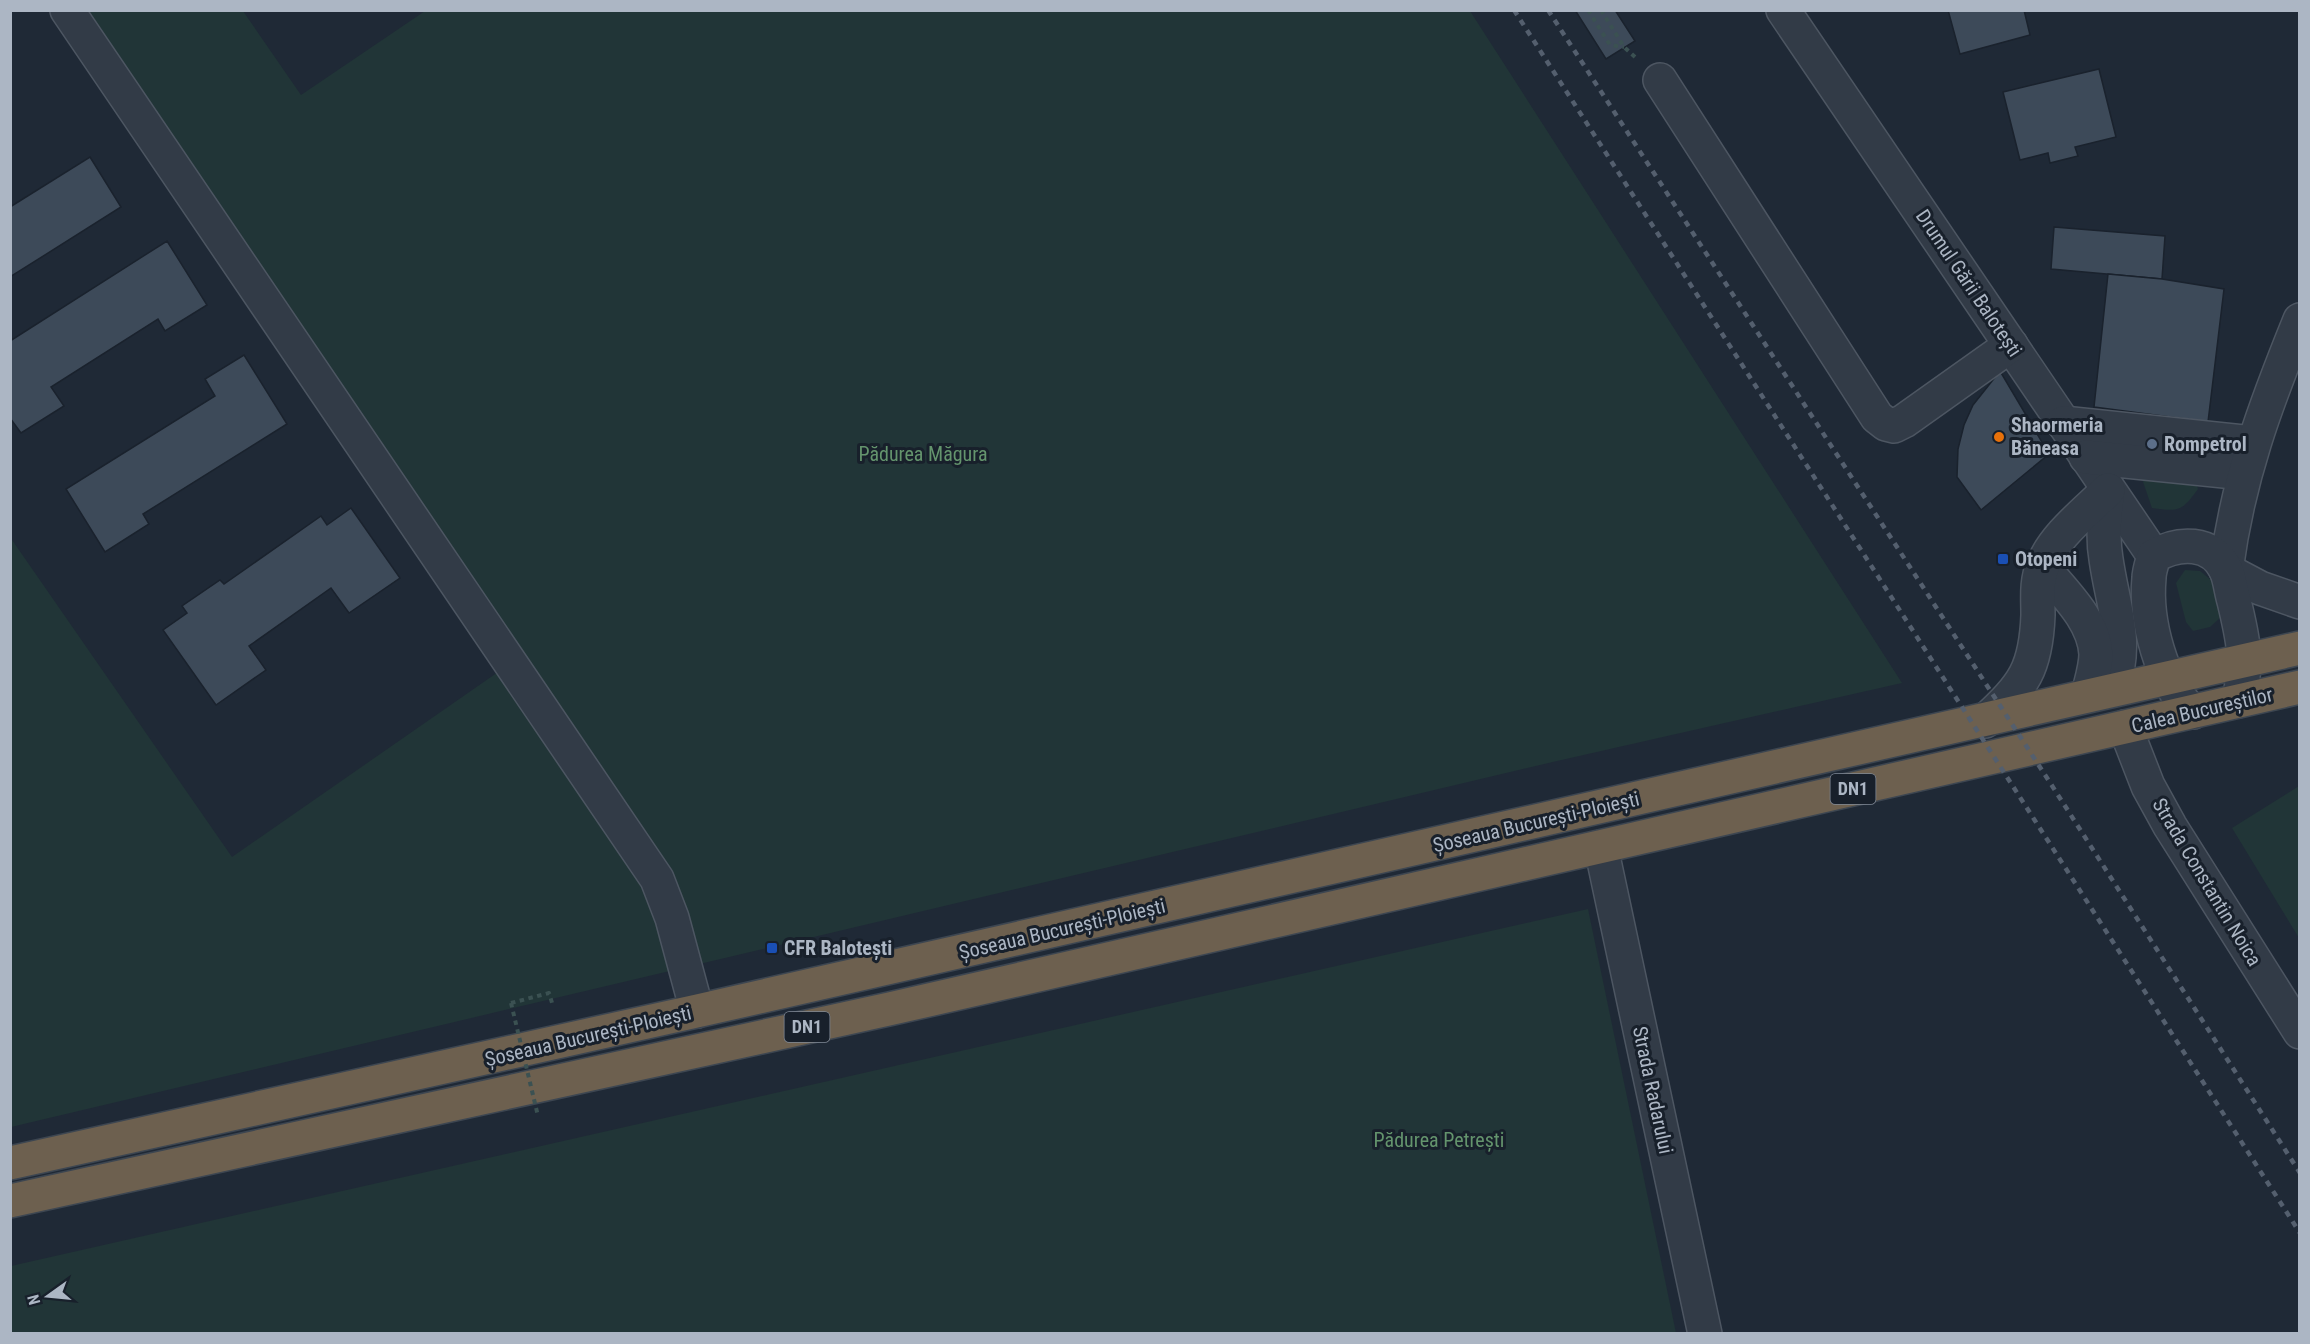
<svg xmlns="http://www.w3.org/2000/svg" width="2310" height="1344" font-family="'Roboto Condensed',sans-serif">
	<rect width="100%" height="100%" fill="#1f2936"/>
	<g fill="#213537">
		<polygon points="89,11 243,11 301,95 425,11 1470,11 1902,683 1557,761 11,1127 10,537 232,857 524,654"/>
		<path d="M2142 479H2195L2198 489C2182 511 2179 512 2152 508Z"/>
		<polygon points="2185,570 2200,571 2211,580 2221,617 2210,627 2193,631 2186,622 2176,583"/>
		<polygon points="2299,786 2299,938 2232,828"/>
		<polygon points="1588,909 1676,1333 11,1333 11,1266"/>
	</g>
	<g fill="#3d4a59" stroke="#1a222d" stroke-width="1.5">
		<polygon points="1575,10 1615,10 1635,41 1606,59"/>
		<polygon points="1948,10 2024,10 2030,35 1960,54"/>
		<polygon points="2099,69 2116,137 2075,147 2078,156 2050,163 2048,153 2020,160 2003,92"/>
		<polygon points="90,157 121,207 10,277 10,207"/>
		<polygon points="2054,227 2165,236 2162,279 2051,269"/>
		<polygon points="167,241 207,305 165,331 158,319 51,387 64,406 21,433 10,418 10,341"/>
		<polygon points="2108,274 2162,279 2224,289 2208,422 2094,407"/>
		<polygon points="244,355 287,424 143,514 149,524 105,552 66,489 215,396 205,379"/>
		<polygon points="2000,371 2049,454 1981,510 1957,477 1958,449 1964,425 1973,405"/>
		<polygon points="351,508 400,578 349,613 331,588 249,646 266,670 216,705 163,630 187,613 182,606 220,580 224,584 321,516 327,525"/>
	</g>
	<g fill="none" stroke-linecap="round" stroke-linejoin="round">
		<g stroke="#4d5662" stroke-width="36">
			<g id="minor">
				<polyline points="67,10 657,879 672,918 697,1011"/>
				<polyline points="1783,10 2154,556"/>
				<polyline points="1660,80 1877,417 1886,424 1894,426 1904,421 2011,345"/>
				<polyline points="2063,423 2253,443"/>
				<polyline points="2086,457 2244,473"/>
				<path d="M2108 490C2105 513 2102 536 2106 559 2113 608 2129 640 2112 690"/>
				<path d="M2042 566C2062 591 2094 619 2096 654 2096 667 2091 682 2088 695"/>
				<path d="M2226 570C2238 478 2265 406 2300 320"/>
				<polyline points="2226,570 2260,588 2300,602"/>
				<path d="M2193 712C2161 684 2145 620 2149 578 2149 571 2152 563 2154 556 2178 542 2212 540 2226 570 2230 579 2231 591 2234 601 2243 638 2249 664 2238 701"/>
				<path d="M1985 721C2024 685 2036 669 2038 615 2038 597 2036 582 2043 565 2053 537 2087 511 2108 490"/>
				<polyline points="2125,727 2148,786 2170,826 2300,1032"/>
				<polyline points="1601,847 1705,1334"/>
			</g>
		</g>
		<g stroke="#3d4651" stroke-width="36">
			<g id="highway">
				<polyline points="10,1163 697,1011 2300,648"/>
				<polyline points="10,1201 889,1009 2300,687"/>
			</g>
		</g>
		<g stroke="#3b5152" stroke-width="4" stroke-dasharray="4.5 4.5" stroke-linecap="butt">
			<polyline points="1588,10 1610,45 1624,47"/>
			<polyline points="1601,10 1624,47 1635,57"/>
			<polyline points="511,1003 549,993 553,1006"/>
		</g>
		<use href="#minor" stroke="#323b47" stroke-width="33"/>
		<use href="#highway" stroke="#6d604f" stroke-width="33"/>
		<g stroke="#545f6e" stroke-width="4.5" stroke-dasharray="6 6" stroke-linecap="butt">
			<polyline points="1514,10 2300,1233"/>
			<polyline points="1548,10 2049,781 2300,1173"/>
		</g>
		<polyline stroke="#3b5152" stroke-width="4" stroke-dasharray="4.5 4.5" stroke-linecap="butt" points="511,1003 538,1116"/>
	</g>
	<circle fill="#e8710a" stroke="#18202b" stroke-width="2" cx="1999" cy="437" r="6"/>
	<circle fill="#5c6f8a" stroke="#18202b" stroke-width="2" cx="2152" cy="444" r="6"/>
	<g fill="#1a4fb4" stroke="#18202b" stroke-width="2">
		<rect x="1997" y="553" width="12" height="12" rx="3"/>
		<rect x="766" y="942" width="12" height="12" rx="3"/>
	</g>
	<g text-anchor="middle" stroke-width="6" stroke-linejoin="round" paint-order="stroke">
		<g fill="#18202b" stroke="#808996" stroke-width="1.5">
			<rect x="1830.5" y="774" width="45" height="30" rx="4.5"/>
			<rect x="784.5" y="1012" width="45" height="30" rx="4.5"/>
		</g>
		<g font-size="18" font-weight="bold" fill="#acb6c4">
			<text x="1853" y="795">DN1</text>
			<text x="807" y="1033">DN1</text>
		</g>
		<g font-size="20" fill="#acb6c4" stroke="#18202b">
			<text transform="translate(1969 283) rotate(56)" y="7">Drumul Gării Balotești</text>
			<text transform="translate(2202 710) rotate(-13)" y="7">Calea Bucureștilor</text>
			<text transform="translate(1536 822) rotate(-13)" y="7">Șoseaua București-Ploiești</text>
			<text transform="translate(2207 882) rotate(59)" y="7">Strada Constantin Noica</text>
			<text transform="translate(1062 929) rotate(-13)" y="7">Șoseaua București-Ploiești</text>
			<text transform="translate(588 1036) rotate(-13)" y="7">Șoseaua București-Ploiești</text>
			<text transform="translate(1653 1090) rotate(78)" y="7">Strada Radarului</text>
		</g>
		<g font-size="20" font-weight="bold" fill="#acb6c4" stroke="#18202b" text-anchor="start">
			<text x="2011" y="432">Shaormeria<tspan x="2011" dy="23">Băneasa</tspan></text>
			<text x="2164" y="451">Rompetrol</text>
			<text x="2015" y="566">Otopeni</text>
			<text x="784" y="955">CFR Balotești</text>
		</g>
		<g font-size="20" fill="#64946d" stroke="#18202b">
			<text x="923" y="461">Pădurea Măgura</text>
			<text x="1439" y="1147">Pădurea Petrești</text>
		</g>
	</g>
	<rect width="2310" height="1344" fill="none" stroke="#acb6c4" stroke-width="24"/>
	<g transform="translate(48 1296) rotate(255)" stroke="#18202b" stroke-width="4.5" paint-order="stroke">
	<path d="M0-4.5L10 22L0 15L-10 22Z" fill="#acb6c4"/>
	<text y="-9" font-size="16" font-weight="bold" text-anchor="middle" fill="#acb6c4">N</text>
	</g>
</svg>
